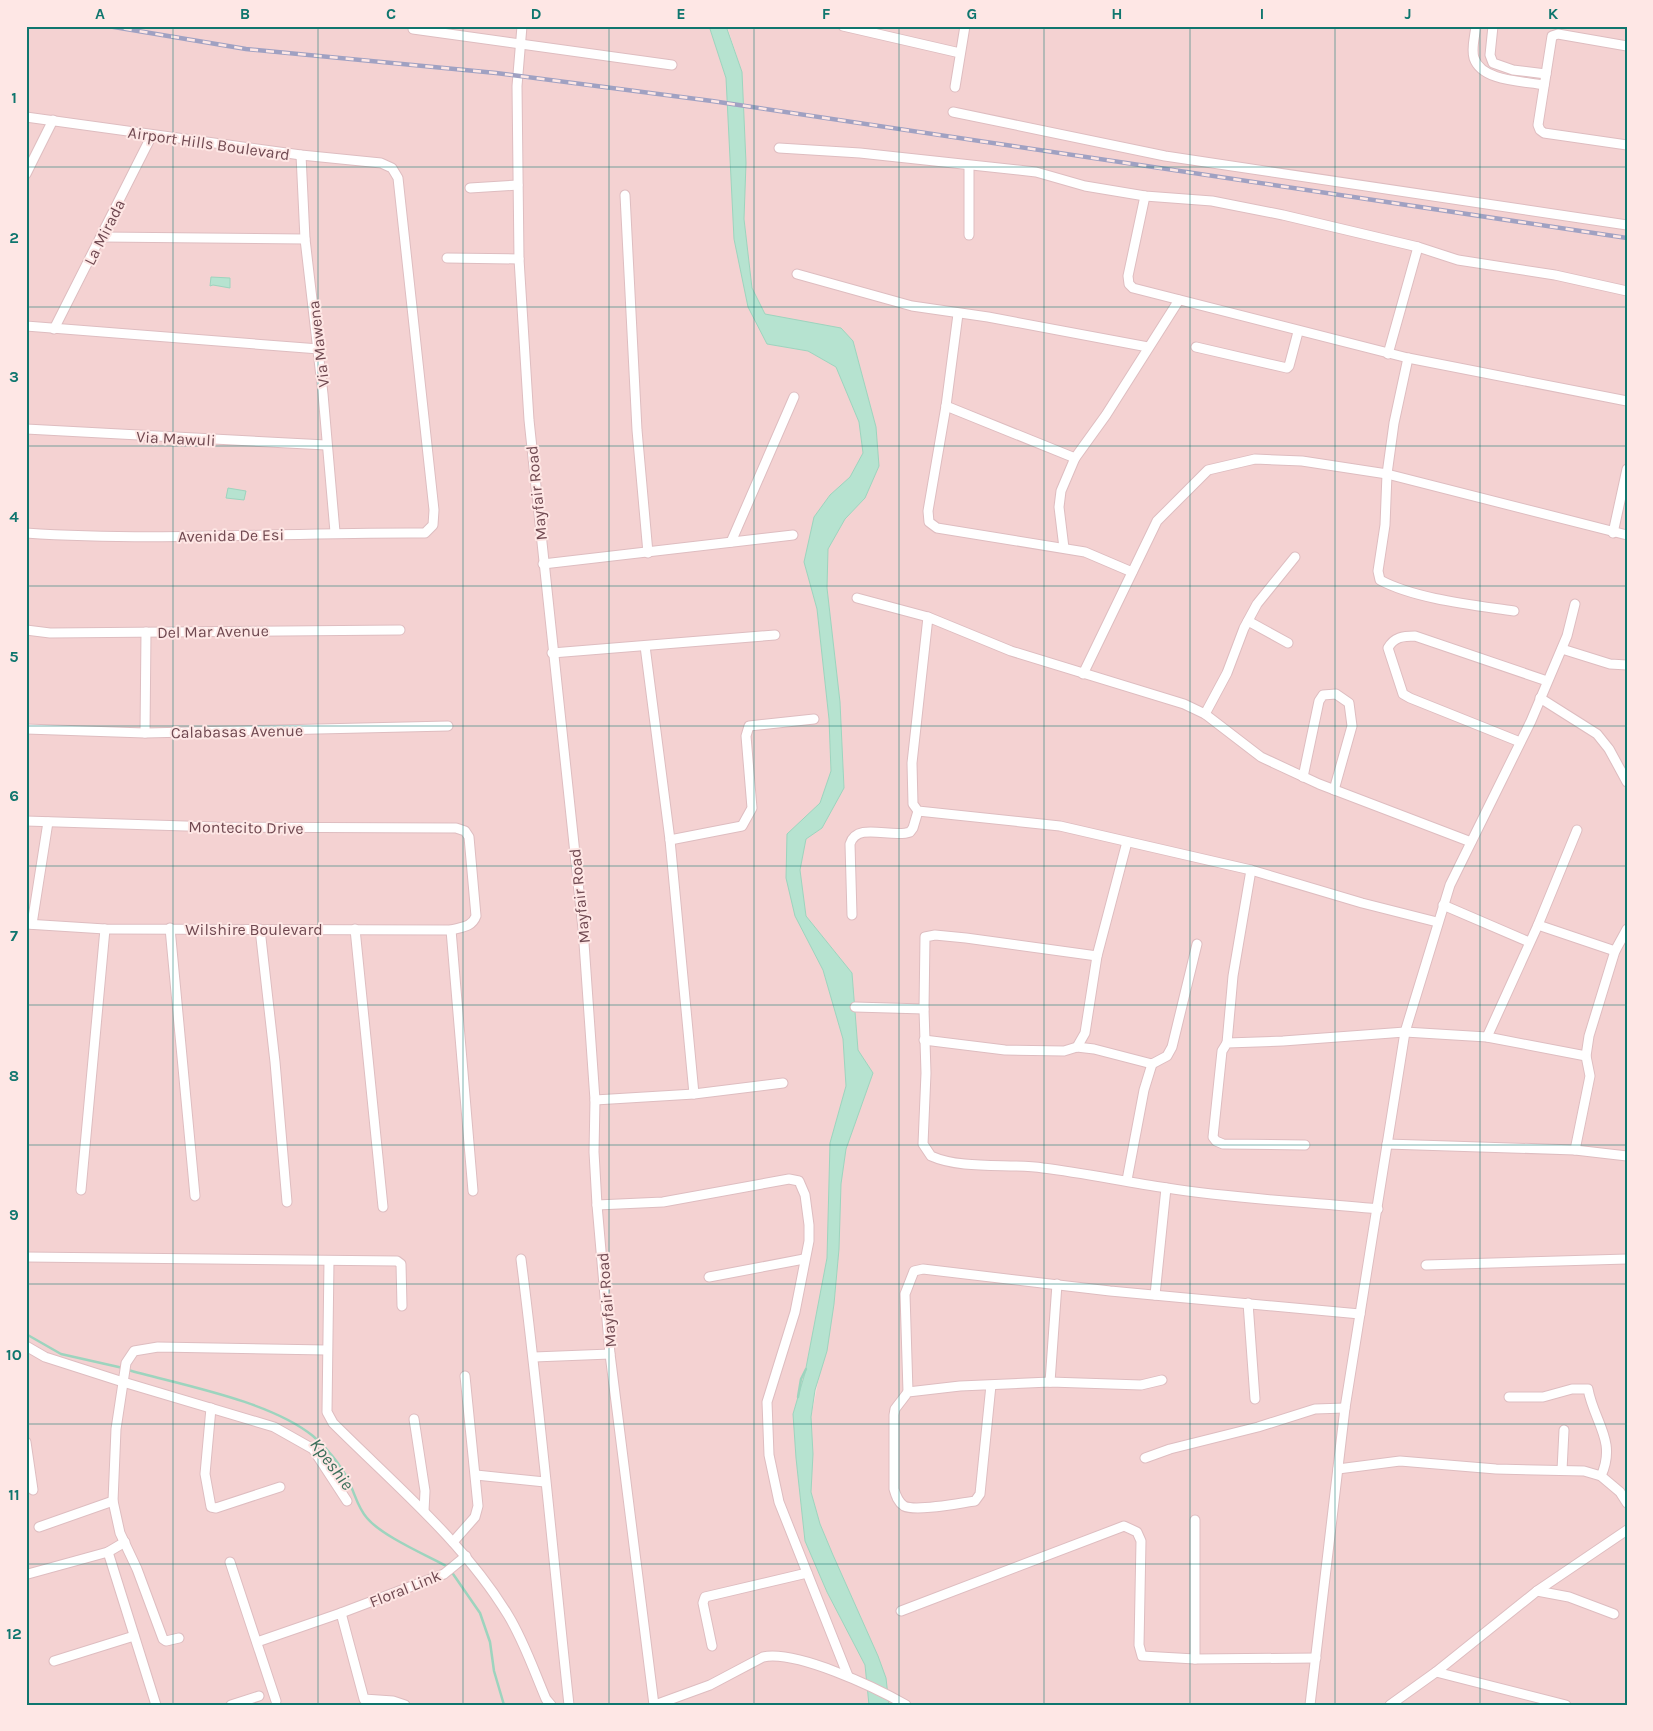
<svg xmlns="http://www.w3.org/2000/svg" width="1653" height="1731" font-family="Karla,sans-serif">
	<rect width="100%" height="100%" fill="#fbe1e0"/>
	<g fill="#f4d2d2">
		<polygon points="26,26 709,26 726,78 734,239 767,344 808,351 836,367 859,422 863,453 850,477 830,495 814,517 804,562 817,609 829,719 831,771 820,803 787,834 795,916 823,970 843,1039 846,1086 830,1143 827,1258 805,1373 793,1414 796,1458 805,1541 827,1592 865,1665 869,1705 26,1705"/>
		<polygon points="727,26 1627,26 1627,1705 889,1705 886,1678 878,1656 833,1555 820,1524 811,1492 813,1454 811,1417 834,1304 839,1249 841,1184 846,1149 873,1073 858,1050 852,973 806,916 800,870 806,839 822,828 844,788 840,702 827,588 828,549 845,519 865,498 879,466 876,427 853,341 765,314 752,288 744,219 746,163 742,72"/>
	</g>
	<g fill="#b6e3d0" stroke="#9dd4be">
		<polygon points="709,26 726,26 742,72 746,163 744,219 752,288 765,314 841,328 853,341 876,427 879,466 865,498 845,519 828,549 827,588 840,702 844,788 822,828 806,839 800,870 806,916 852,973 858,1050 873,1073 846,1149 841,1184 839,1249 834,1304 827,1351 815,1390 811,1417 813,1454 811,1492 820,1524 833,1555 878,1656 886,1678 889,1705 869,1705 865,1665 827,1592 805,1541 796,1458 793,1414 805,1373 827,1258 830,1143 846,1086 843,1039 823,970 795,916 786,878 787,834 820,803 831,771 829,719 817,609 804,562 814,517 830,495 850,477 863,453 859,422 836,367 808,351 767,344 748,307 734,239 726,78"/>
		<polygon points="211,277 230,278 230,288 213,285 210,286"/>
		<polygon points="228,488 246,491 244,500 226,498"/>
	</g>
	<g fill="none" stroke-linecap="round" stroke-linejoin="round">
		<g stroke="#9dd4be" stroke-width="2.5">
			<polyline points="26,1334 61,1354 123,1368"/>
			<path d="M128 1370C182 1385 270 1401 313 1436 326 1447 341 1465 348 1480 355 1493 357 1507 367 1518 382 1536 426 1555 448 1567"/>
			<polyline points="798,1397 801,1379 806,1369"/>
			<polyline points="451,1571 480,1613 490,1642 494,1671 504,1705"/>
		</g>
		<g stroke="#debdc0" stroke-width="11">
			<g id="minor">
				<polyline points="522,26 517,86 519,259 529,420 583,929 595,1100 594,1152 597,1205 610,1354 654,1705"/>
				<polyline points="843,26 960,53"/>
				<path d="M1476 26C1475 36 1471 48 1474 58 1482 82 1524 81 1544 85"/>
				<polyline points="1493,26 1490,55 1493,63 1513,70 1546,74"/>
				<polyline points="413,29 672,65"/>
				<polyline points="1627,46 1558,34 1552,36 1538,125 1540,130 1544,133 1627,145"/>
				<polyline points="955,87 965,26"/>
				<polyline points="953,112 1165,156 1627,225"/>
				<path d="M26 117 301 155 381 163 392 168 398 178 434 510 433 525 425 533C292 532 159 542 26 533"/>
				<polyline points="779,148 860,153 1036,172 1085,186 1145,196 1212,201 1283,215 1418,247 1458,260 1555,275 1627,291"/>
				<polyline points="301,155 305,239 323,394 335,532"/>
				<polyline points="26,174 53,120"/>
				<polyline points="470,188 518,185"/>
				<polyline points="625,195 637,430 648,553"/>
				<polyline points="1145,196 1128,276 1129,284 1133,288 1408,358 1627,401"/>
				<polyline points="969,235 969,166"/>
				<polyline points="102,237 305,239"/>
				<polyline points="447,258 519,259"/>
				<polyline points="797,274 912,306 988,317 1148,347"/>
				<polyline points="958,314 946,406 928,511 929,522 937,528 1085,552 1132,572"/>
				<polyline points="26,326 319,349"/>
				<polyline points="54,329 152,135"/>
				<polyline points="1196,347 1287,368 1289,366 1298,332"/>
				<polyline points="1388,354 1418,247"/>
				<path d="M1408 358 1394 423 1387 474 1385 525 1378 571 1380 580C1415 599 1474 605 1514 611"/>
				<polyline points="946,406 1075,458"/>
				<polyline points="26,429 326,445"/>
				<polyline points="1613,533 1627,469"/>
				<polyline points="731,542 794,397"/>
				<polyline points="1064,548 1059,507 1061,491 1075,458 1106,415 1179,300"/>
				<polyline points="543,564 793,535"/>
				<polyline points="857,598 928,617"/>
				<polyline points="1248,621 1288,643"/>
				<polyline points="26,630 50,633 400,630"/>
				<polyline points="645,646 670,840 694,1094"/>
				<polyline points="1562,649 1610,664 1627,665"/>
				<polyline points="552,653 775,635"/>
				<polyline points="1083,674 1157,521 1208,470 1255,459 1302,461 1387,474 1627,535"/>
				<polyline points="1540,698 1597,734 1609,749 1627,782"/>
				<polyline points="1205,714 1227,673 1244,628 1257,604 1295,557"/>
				<polyline points="26,729 145,733 448,726"/>
				<polyline points="145,733 146,632"/>
				<path d="M1520 742 1410 698 1403 694 1388 648C1394 637 1403 636 1415 636L1547 681"/>
				<polyline points="1303,777 1319,701 1323,695 1336,694 1349,703 1352,726 1334,790"/>
				<path d="M26 821 217 827 456 828 465 831 469 837 476 916C472 927 462 927 451 930L105 929 26 924"/>
				<polyline points="670,840 742,826 752,808 746,736 749,726 814,719"/>
				<polyline points="1443,905 1529,942"/>
				<path d="M852 915 850 844C857 821 892 839 910 832L913 828 918 811"/>
				<polyline points="1437,922 1362,903 1251,870 1060,826 918,811 913,804 912,763 928,617 1011,651 1184,704 1205,714 1261,757 1319,784 1471,842"/>
				<polyline points="32,924 48,822"/>
				<polyline points="1538,925 1615,951"/>
				<polyline points="170,928 195,1196"/>
				<polyline points="260,929 275,1062 287,1202"/>
				<polyline points="355,929 383,1207"/>
				<polyline points="451,930 473,1191"/>
				<path d="M1097 956 966 938 935 935 925 937 924 1009 926 1073 923 1144 931 1156C962 1170 1010 1163 1043 1168 1085 1173 1125 1182 1167 1188 1236 1199 1308 1202 1378 1209"/>
				<polyline points="855,1007 924,1009"/>
				<polyline points="1487,1037 1538,925 1577,830"/>
				<polyline points="924,1040 1005,1050 1064,1051 1077,1047 1094,1049 1152,1064 1167,1056 1172,1047 1197,944"/>
				<polyline points="1227,1043 1233,976 1251,870"/>
				<polyline points="1077,1047 1085,1033 1097,956 1127,842"/>
				<polyline points="595,1100 694,1094 783,1083"/>
				<polyline points="1387,1144 1575,1150 1627,1156"/>
				<polyline points="1305,1145 1223,1144 1216,1141 1213,1137 1222,1051 1227,1043 1283,1041 1405,1032 1487,1037 1586,1056"/>
				<polyline points="1575,1150 1590,1076 1586,1056 1589,1036 1615,951 1627,929"/>
				<polyline points="1127,1180 1144,1090 1152,1064"/>
				<polyline points="81,1190 105,929"/>
				<polyline points="597,1205 663,1202 789,1179 799,1181 805,1195 809,1225 809,1241 795,1312 767,1402 769,1455 779,1502 848,1676"/>
				<polyline points="26,1257 397,1261 401,1264 402,1306"/>
				<path d="M521 1259C540 1407 553 1556 569 1705"/>
				<path d="M329 1261 327 1412 333 1423C394 1484 463 1541 508 1615 524 1641 534 1671 546 1699L551 1705"/>
				<polyline points="1426,1265 1627,1259"/>
				<polyline points="709,1277 804,1259"/>
				<polyline points="1155,1295 1166,1188"/>
				<polyline points="1248,1303 1255,1399"/>
				<polyline points="26,1346 45,1357 123,1382 274,1427 313,1449 347,1501"/>
				<polyline points="534,1357 610,1354"/>
				<polyline points="1050,1382 1057,1284"/>
				<path d="M991 1385 980 1494 975 1501C960 1503 916 1512 904 1506 898 1502 896 1496 894 1489V1415L895 1409 908 1392 960 1386 1050 1382 1141 1385 1162 1380"/>
				<polyline points="908,1392 905,1294 914,1271 923,1269 1110,1291 1360,1314"/>
				<path d="M1509 1397H1543L1572 1389H1588C1594 1422 1617 1441 1601 1476"/>
				<polyline points="211,1408 205,1474 211,1507 216,1508 280,1487"/>
				<polyline points="414,1419 425,1491 424,1511"/>
				<polyline points="26,1442 33,1490"/>
				<polyline points="1145,1458 1170,1449 1258,1427 1315,1409 1345,1408"/>
				<polyline points="1338,1469 1400,1461 1496,1469 1584,1471 1601,1476 1620,1492 1627,1503"/>
				<polyline points="1562,1470 1564,1430"/>
				<polyline points="476,1475 545,1482"/>
				<polyline points="39,1527 113,1501"/>
				<polyline points="453,1542 475,1517 478,1506 465,1376"/>
				<polyline points="108,1552 125,1542"/>
				<polyline points="230,1562 276,1701"/>
				<polyline points="28,1574 108,1552 156,1705"/>
				<polyline points="1537,1591 1569,1597 1614,1614"/>
				<polyline points="901,1611 1124,1526 1137,1532 1141,1541 1139,1645 1142,1656 1195,1659 1316,1658"/>
				<polyline points="341,1613 444,1574 466,1556"/>
				<polyline points="179,1638 166,1641 163,1639 137,1569 120,1533 113,1501 116,1429 126,1363 134,1351 158,1347 326,1350"/>
				<polyline points="257,1642 341,1613 364,1699 393,1701 405,1705"/>
				<polyline points="712,1646 703,1603 705,1597 807,1573"/>
				<polyline points="1195,1659 1195,1520"/>
				<polyline points="54,1661 134,1636"/>
				<polyline points="1436,1672 1566,1705"/>
				<polyline points="231,1705 259,1696"/>
				<path d="M655 1705 710 1685 763 1657C796 1650 875 1687 906 1705"/>
				<polyline points="1310,1705 1345,1408 1405,1032 1450,885 1531,721 1567,636 1575,604"/>
				<polyline points="1390,1705 1436,1672 1537,1591 1627,1530"/>
			</g>
		</g>
		<use href="#minor" stroke="#fff" stroke-width="9"/>
		<g stroke="#a0a1c2" stroke-width="4.5">
			<polyline id="rail" points="108,26 246,49 496,73 712,101 1627,238"/>
		</g>
		<use href="#rail" stroke="#fee7e5" stroke-width="2.5" stroke-dasharray="8" stroke-linecap="butt"/>
	</g>
	<path fill="none" stroke="#0f766e" stroke-width="1" stroke-opacity="0.55" d="M173 26V1705M318 26V1705M463 26V1705M609 26V1705M754 26V1705M899 26V1705M1044 26V1705M1190 26V1705M1335 26V1705M1480 26V1705M26 167H1627M26 307H1627M26 446H1627M26 586H1627M26 726H1627M26 866H1627M26 1005H1627M26 1145H1627M26 1284H1627M26 1424H1627M26 1564H1627"/>
	<g text-anchor="middle" stroke-width="4" stroke-linejoin="round" paint-order="stroke">
		<g font-size="16" fill="#704951" stroke="#fee7e5">
			<text transform="translate(209 143) rotate(8)" y="6">Airport Hills Boulevard</text>
			<text transform="translate(104 232) rotate(-63)" y="6">La Mirada</text>
			<text transform="translate(318 344) rotate(-97)" y="6">Via Mawena</text>
			<text transform="translate(176 438) rotate(3)" y="6">Via Mawuli</text>
			<text transform="translate(536 493) rotate(-96)" y="6">Mayfair Road</text>
			<text transform="translate(231 535) rotate(-1)" y="6">Avenida De Esi</text>
			<text transform="translate(213 631) rotate(-1)" y="6">Del Mar Avenue</text>
			<text transform="translate(237 731) rotate(-1)" y="6">Calabasas Avenue</text>
			<text transform="translate(246 827) rotate(1)" y="6">Montecito Drive</text>
			<text transform="translate(579 896) rotate(-96)" y="6">Mayfair Road</text>
			<text x="254" y="935">Wilshire Boulevard</text>
			<text transform="translate(606 1300) rotate(-95)" y="6">Mayfair Road</text>
			<text transform="translate(405 1588) rotate(-22)" y="6">Floral Link</text>
		</g>
		<g font-size="18" font-style="italic" fill="#3b6f5a" stroke="#fee7e5">
			<text transform="translate(332 1464) rotate(53)" y="6">Kpeshie</text>
		</g>
	</g>
	<rect width="1653" height="1731" fill="none" stroke="#fee7e5" stroke-width="55"/>
	<rect x="28" y="28" width="1598" height="1676" fill="none" stroke="#0f766e" stroke-width="2"/>
	<g font-size="16" text-anchor="middle" font-weight="bold" fill="#0f766e">
		<text x="100" y="19">A</text>
		<text x="245" y="19">B</text>
		<text x="391" y="19">C</text>
		<text x="536" y="19">D</text>
		<text x="681" y="19">E</text>
		<text x="826" y="19">F</text>
		<text x="972" y="19">G</text>
		<text x="1117" y="19">H</text>
		<text x="1262" y="19">I</text>
		<text x="1408" y="19">J</text>
		<text x="1553" y="19">K</text>
		<text x="14" y="103">1</text>
		<text x="14" y="243">2</text>
		<text x="14" y="382">3</text>
		<text x="14" y="522">4</text>
		<text x="14" y="662">5</text>
		<text x="14" y="801">6</text>
		<text x="14" y="941">7</text>
		<text x="14" y="1081">8</text>
		<text x="14" y="1220">9</text>
		<text x="14" y="1360">10</text>
		<text x="14" y="1500">11</text>
		<text x="14" y="1639">12</text>
	</g>
</svg>
